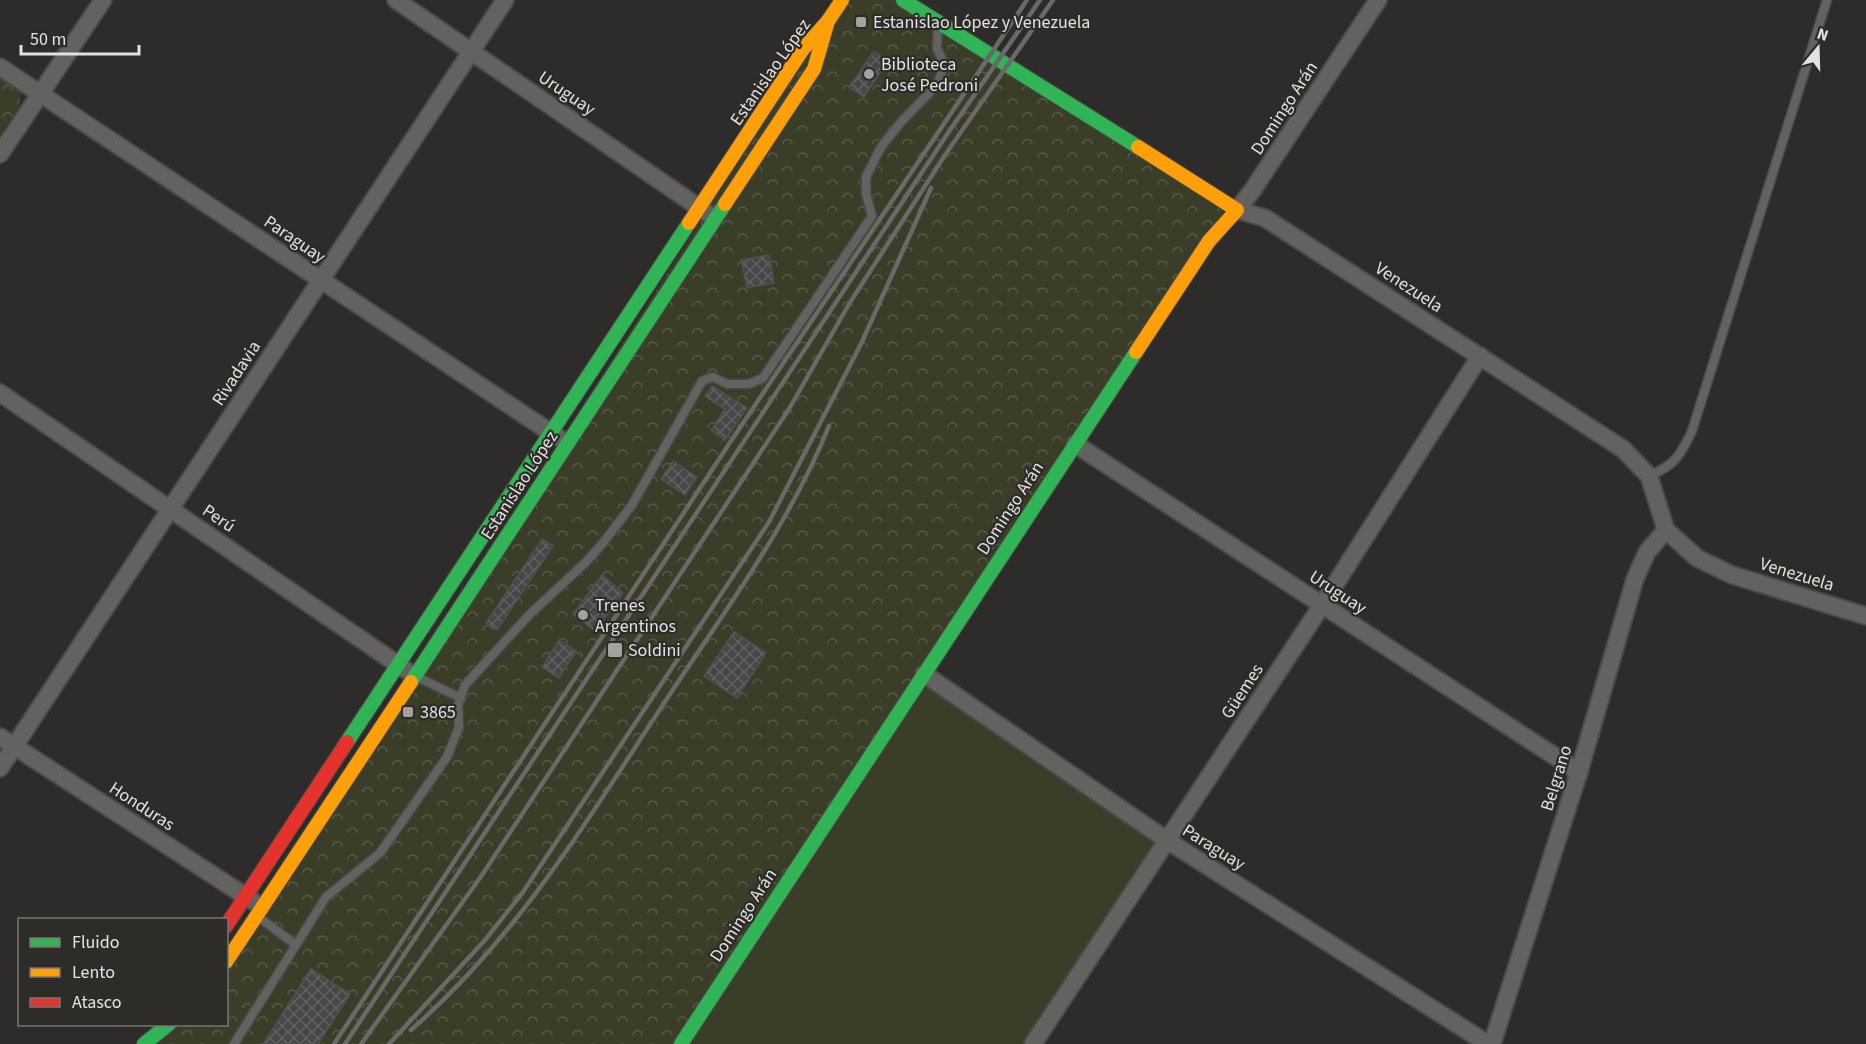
<svg xmlns="http://www.w3.org/2000/svg" width="1866" height="1044" font-family="'Source Sans 3',sans-serif">
	<defs>
		<pattern id="forest-crowns" width="20" height="18" patternUnits="userSpaceOnUse" patternTransform="scale(1.5)"><rect width="20" height="18" fill="#3a3e28"/><path d="M2 6a3 3 0 1 1 6 0M12 15a3 3 0 1 1 6 0" fill="none" stroke="#565a47"/></pattern>
		<pattern id="building-cross-hatch" width="8" height="8" patternUnits="userSpaceOnUse" patternTransform="scale(1.5)"><rect width="8" height="8" fill="#484747"/><path d="M0 0l8 8M0 8l8-8" fill="none" stroke="#626161"/></pattern>
	</defs>
	<rect width="100%" height="100%" fill="#2d2c2a"/>
	<polygon fill="#3a3e28" points="924,674 1168,841 1033,1044 681,1044"/>
	<g fill="url(#forest-crowns)">
		<polygon points="842,0 903,0 1237,210 681,1044 144,1044 169,1025 226,1024 227,962"/>
		<polygon points="0,76 21,91 19,107 0,135"/>
	</g>
	<g fill="url(#building-cross-hatch)" stroke="#50504f" stroke-width="1.5">
		<polygon points="874,51 888,61 864,97 849,87"/>
		<polygon points="769,255 774,283 747,288 741,260"/>
		<polygon points="712,386 747,408 725,440 711,430 725,409 705,396"/>
		<polygon points="673,461 697,477 685,495 661,479"/>
		<polygon points="542,539 553,546 497,630 486,623"/>
		<polygon points="602,575 623,593 595,631 573,614"/>
		<polygon points="734,632 766,653 737,698 704,676"/>
		<polygon points="559,640 576,651 559,678 542,667"/>
		<polygon points="311,969 350,994 318,1044 263,1044"/>
	</g>
	<g fill="none" stroke-linecap="round" stroke-linejoin="round">
		<g stroke="#4b4a48" stroke-width="11">
			<g id="lane">
				<path d="M1649 476C1675 465 1680 456 1692 431L1827 0"/>
				<polyline points="415,676 461,698"/>
				<polyline points="257,916 296,945"/>
				<polyline points="234,1044 326,897 380,853 447,757 459,727 458,705 465,685 529,615 585,563 603,543 632,505 702,381 713,377 727,384 749,384 763,378 872,216 866,194 866,177 881,147 901,122 938,84 944,64 937,48 938,25"/>
			</g>
		</g>
		<g stroke="#4b4a48" stroke-width="20">
			<g id="street">
				<polyline points="396,0 707,213"/>
				<polyline points="1378,0 1252,191 1237,210 1265,218 1623,449 1649,476 1666,530 1697,558 1732,575 1866,616"/>
				<polyline points="0,67 559,438"/>
				<polyline points="0,154 103,0"/>
				<polyline points="0,393 406,670"/>
				<polyline points="1075,444 1579,772"/>
				<polyline points="924,674 1168,841 1488,1044"/>
				<polyline points="0,737 253,901"/>
				<polyline points="0,768 505,0"/>
				<polyline points="1033,1044 1322,605 1480,356"/>
				<polyline points="1492,1044 1579,772 1635,579 1647,552 1666,530"/>
			</g>
		</g>
		<g stroke="#4b4a48" stroke-width="16">
			<g id="fast">
				<polyline points="903,0 1138,147"/>
				<polyline points="411,682 725,204"/>
				<polyline points="347,742 689,223"/>
				<polyline points="144,1044 169,1024"/>
				<polyline points="681,1044 1136,352"/>
			</g>
		</g>
		<g stroke="#4b4a48" stroke-width="16">
			<g id="slow">
				<polyline points="725,204 814,69 828,21"/>
				<polyline points="689,223 803,49 828,21 842,0"/>
				<polyline points="1136,352 1209,241 1237,210 1138,147"/>
				<polyline points="226,962 411,682"/>
			</g>
		</g>
		<g stroke="#4b4a48" stroke-width="16">
			<polyline id="jam" points="226,926 347,742"/>
		</g>
		<use href="#lane" stroke="#636261" stroke-width="8"/>
		<use href="#street" stroke="#636261" stroke-width="16"/>
		<use href="#fast" stroke="#30b455" stroke-width="14"/>
		<use href="#slow" stroke="#ff9f0a" stroke-width="14"/>
		<use href="#jam" stroke="#e5322d" stroke-width="14"/>
		<g stroke="#6a6968" stroke-width="4.5">
			<path d="M411 1030C521 934 590 815 670 694 727 608 790 523 829 426"/>
			<polyline points="334,1044 731,441 1027,0"/>
			<polyline points="345,1044 948,133 1040,0"/>
			<polyline points="361,1044 482,875 789,409 849,304 947,152 1053,0"/>
			<polyline points="389,1044 485,940 523,892 769,522 861,344 931,188"/>
		</g>
	</g>
	<g fill="#a3a2a0" stroke="#2e2c29" stroke-width="2">
		<rect x="855" y="16" width="12" height="12" rx="3"/>
		<circle cx="869" cy="74" r="6"/>
		<circle cx="583" cy="615" r="6"/>
		<rect x="607" y="642" width="16" height="16" rx="3"/>
		<rect x="402" y="706" width="12" height="12" rx="3"/>
	</g>
	<g text-anchor="middle" stroke-width="4.5" stroke-linejoin="round" paint-order="stroke">
		<g font-size="18" fill="#e3e2e0" stroke="#2e2c29" text-anchor="start">
			<text x="873" y="28">Estanislao López y Venezuela</text>
			<text x="881" y="70">Biblioteca<tspan x="881" dy="21">José Pedroni</tspan></text>
			<text x="595" y="611">Trenes<tspan x="595" dy="21">Argentinos</tspan></text>
			<text x="628" y="656">Soldini</text>
			<text x="420" y="718">3865</text>
		</g>
		<g font-size="18" fill="#e3e2e0" stroke="#2e2c29">
			<text transform="translate(770 72) rotate(-55)" y="6">Estanislao López</text>
			<text transform="translate(567 93) rotate(34)" y="6">Uruguay</text>
			<text transform="translate(1284 108) rotate(-57)" y="6">Domingo Arán</text>
			<text transform="translate(295 239) rotate(34)" y="6">Paraguay</text>
			<text transform="translate(1409 287) rotate(33)" y="6">Venezuela</text>
			<text transform="translate(236 373) rotate(-57)" y="6">Rivadavia</text>
			<text transform="translate(519 485) rotate(-57)" y="6">Estanislao López</text>
			<text transform="translate(1010 508) rotate(-57)" y="6">Domingo Arán</text>
			<text transform="translate(219 518) rotate(34)" y="6">Perú</text>
			<text transform="translate(1797 574) rotate(17)" y="6">Venezuela</text>
			<text transform="translate(1338 592) rotate(33)" y="6">Uruguay</text>
			<text transform="translate(1242 691) rotate(-57)" y="6">Güemes</text>
			<text transform="translate(1556 778) rotate(-73)" y="6">Belgrano</text>
			<text transform="translate(142 806) rotate(33)" y="6">Honduras</text>
			<text transform="translate(1214 847) rotate(32)" y="6">Paraguay</text>
			<text transform="translate(743 915) rotate(-57)" y="6">Domingo Arán</text>
		</g>
	</g>
	<rect x="18" y="918" width="210" height="108" fill="#2e2c29" stroke="#767572" stroke-width="1.5"/>
	<rect x="30" y="938" width="30" height="9" fill="#30b455" stroke="#767572" stroke-width="1.5"/>
	<text x="72" y="948" font-size="18" fill="#e3e2e0">Fluido</text>
	<rect x="30" y="968" width="30" height="9" fill="#ff9f0a" stroke="#767572" stroke-width="1.5"/>
	<text x="72" y="978" font-size="18" fill="#e3e2e0">Lento</text>
	<rect x="30" y="998" width="30" height="9" fill="#e5322d" stroke="#767572" stroke-width="1.5"/>
	<text x="72" y="1008" font-size="18" fill="#e3e2e0">Atasco</text>
	<g transform="translate(1818 48) rotate(19)" stroke="#2e2c29" stroke-width="4.5" paint-order="stroke">
	<path d="M0-4.5L10 22L0 15L-10 22Z" fill="#e3e2e0"/>
	<text y="-9" font-size="16" font-weight="bold" text-anchor="middle" fill="#e3e2e0">N</text>
	</g>
	<path d="M21 45v9h118v-9" fill="none" stroke="#e3e2e0" stroke-width="3"/>
	<text x="30" y="45" font-size="18" fill="#e3e2e0" stroke="#2e2c29" stroke-width="4.5" paint-order="stroke">50 m</text>
</svg>
